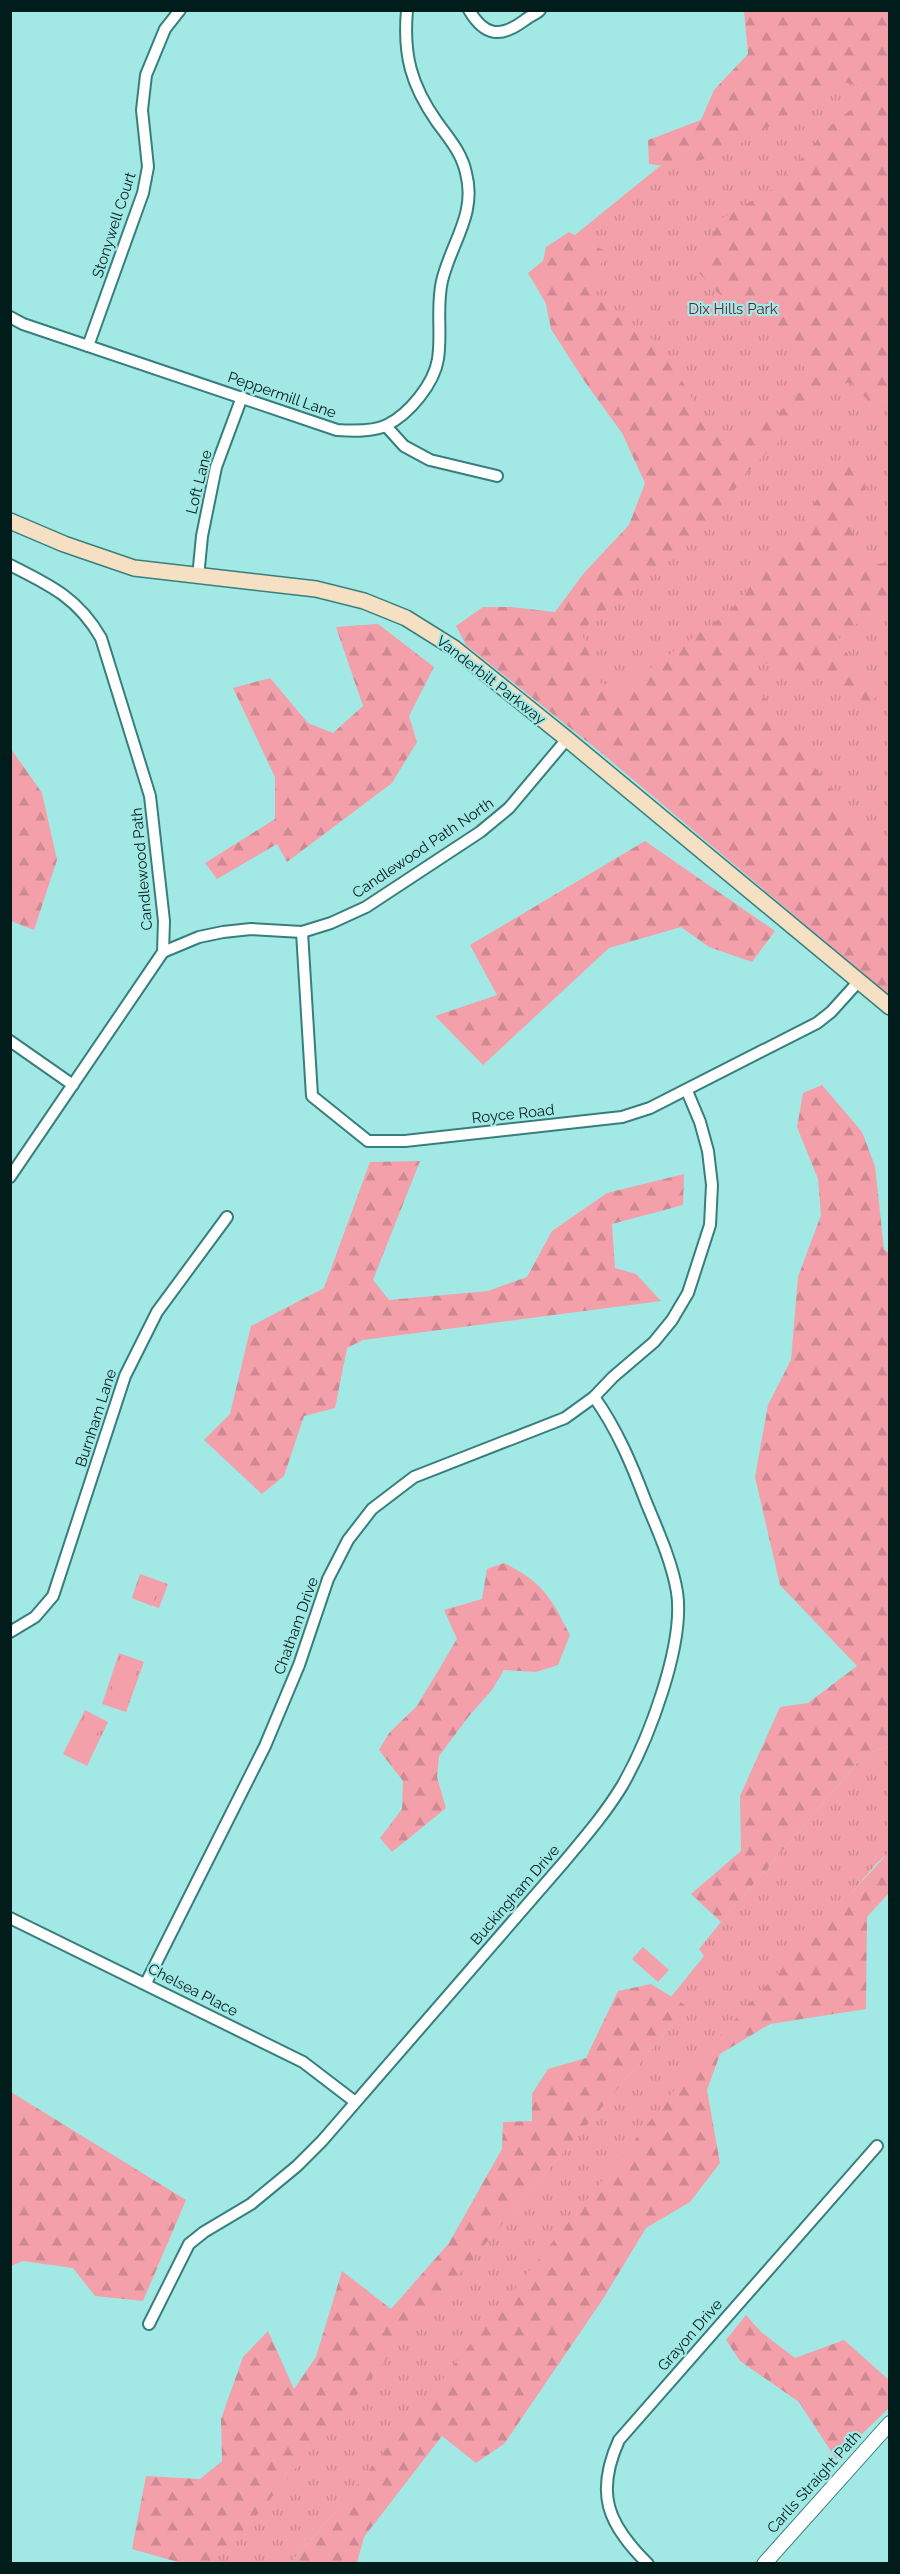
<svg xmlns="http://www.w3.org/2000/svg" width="900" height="2574" font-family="Raleway,sans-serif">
	<defs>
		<pattern id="grass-tufts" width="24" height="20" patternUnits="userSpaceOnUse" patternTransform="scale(1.5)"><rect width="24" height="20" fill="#f3a0aa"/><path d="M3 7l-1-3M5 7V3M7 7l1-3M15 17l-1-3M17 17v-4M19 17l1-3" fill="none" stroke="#cf8992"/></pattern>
		<pattern id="forest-firs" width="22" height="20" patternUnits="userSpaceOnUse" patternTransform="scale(1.5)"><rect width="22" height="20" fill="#f3a0aa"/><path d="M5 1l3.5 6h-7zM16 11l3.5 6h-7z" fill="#cf8992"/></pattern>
	</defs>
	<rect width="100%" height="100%" fill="#a2e9e5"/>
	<g fill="url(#grass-tufts)">
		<polygon points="889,11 889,987 548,635 660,497 528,273 776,72"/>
		<polygon points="140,1574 168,1584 159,1608 132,1598"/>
		<polygon points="119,1653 144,1662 126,1712 102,1704"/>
		<polygon points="85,1710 108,1722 87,1766 63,1754"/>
		<polygon points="889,1746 889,1852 875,1865 333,2515 290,2563 210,2564 663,2036 684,2005 671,1997 704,1956 699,1949 721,1922 865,1754"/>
	</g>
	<g fill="url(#forest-firs)">
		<path d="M744 11H889V411L868 400 849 382 830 392 755 464 708 523 581 631 600 683 621 689 729 612 782 548 844 462 860 467 866 488 853 519V554L866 566 884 563 889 556V609L837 633 852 663 873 684 876 697 869 704C839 689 789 655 756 665L759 690 843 806 889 854V995L599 751 466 645 456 626 483 607H511L555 612 584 573 629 525 645 483 622 433 585 382 551 329 540 275 546 247 569 232 605 251 602 262 589 280 601 302 663 347 701 414 730 441 774 417 800 392 805 368 789 344 718 293 698 272 719 220 776 187 832 124 860 103V86L843 82 733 148 680 168 649 164 648 140 701 120 714 90 748 54Z"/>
		<polygon points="378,624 434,667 409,716 417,742 392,783 287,862 277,844 217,879 205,863 275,819 275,777 233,688 270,678 308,723 333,733 363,706 336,627"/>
		<polygon points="11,749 42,793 57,860 34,930 11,921"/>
		<polygon points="645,841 775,931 752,962 709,947 681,927 609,948 483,1065 435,1016 497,995 470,945"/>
		<polygon points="822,1085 862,1132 875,1166 884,1249 889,1253 889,1746 865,1754 721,1922 691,1894 741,1851 740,1796 780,1707 808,1703 857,1666 780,1585 755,1477 768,1405 791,1360 798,1277 821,1215 818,1179 797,1127 803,1093"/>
		<polygon points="420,1161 373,1280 389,1300 488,1291 527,1277 552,1231 607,1193 684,1174 683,1205 612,1224 615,1268 636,1274 661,1301 363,1340 347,1348 335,1408 304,1416 284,1476 262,1494 204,1440 230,1414 251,1326 324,1288 370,1162"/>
		<path d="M504 1563C543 1582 551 1598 570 1635L558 1665 536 1672 504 1670 492 1690 469 1716 439 1756 437 1777 446 1808 392 1852 380 1838 402 1809 403 1781 379 1750 389 1733 417 1706 457 1639 444 1610 482 1599 487 1569Z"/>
		<polygon points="889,1852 889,1893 867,1917 866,2009 770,2024 720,2054 707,2090 720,2163 690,2202 646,2228 603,2299 504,2444 476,2463 442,2436 364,2537 357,2563 290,2563 333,2515 707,2050"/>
		<polygon points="651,1984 685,2005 663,2036 374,2374 246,2528 211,2563 181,2563 132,2549 146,2476 200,2479 222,2461 221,2419 243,2357 268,2331 294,2389 316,2357 342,2271 391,2309 449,2243 502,2149 503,2122 532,2121 532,2094 548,2069 586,2058 618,1991"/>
		<polygon points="11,2092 186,2200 143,2301 95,2296 73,2268 23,2261 11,2266"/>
		<polygon points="746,2315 761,2332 795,2358 844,2340 889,2380 889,2408 836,2459 799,2402 740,2361 726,2340"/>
	</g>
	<g fill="#f3a0aa">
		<polygon points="143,1578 162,1585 159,1593 140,1586"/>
		<polygon points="136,1587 156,1594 152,1606 132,1598"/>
		<polygon points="121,1662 137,1668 126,1702 110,1696"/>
		<polygon points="88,1717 102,1724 84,1757 71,1750"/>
		<polygon points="643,1947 669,1970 658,1982 632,1959"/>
	</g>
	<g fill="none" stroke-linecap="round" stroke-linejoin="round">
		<g stroke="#377f7c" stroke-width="14">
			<g id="minor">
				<path d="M469 10C485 37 501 38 525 20 530 16 538 13 540 10"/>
				<path d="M10 317 23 324 337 430C352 431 373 432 387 425 409 414 434 384 438 359 442 333 436 307 442 281 451 243 477 214 466 173 462 153 448 137 437 122 411 85 403 55 407 10"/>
				<polyline points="88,346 143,193 148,167 142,110 146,75 165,29 180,10"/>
				<polyline points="386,426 404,446 430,460 497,476"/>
				<path d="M10 565C50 585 78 598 101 638L150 796 164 921 163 952 10 1177"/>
				<polyline points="198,577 202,536 216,467 242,397"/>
				<polyline points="302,932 312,1096 368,1141 405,1141 622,1117 650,1108 817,1023 831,1012 859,981"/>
				<polyline points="163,952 199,937 223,932 251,929 302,932 331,923 366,907 480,832 509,808 567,739"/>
				<polyline points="10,1041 73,1085"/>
				<polyline points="10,1632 35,1617 53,1596 125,1376 157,1312 227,1217"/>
				<polyline points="10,1918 303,2062 354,2101"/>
				<polyline points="146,1983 265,1746 299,1665 328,1579 348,1540 372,1509 414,1477 565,1418 594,1397 613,1377 654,1342 672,1320 688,1293 710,1225 712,1185 708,1151 700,1122 687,1091"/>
				<path d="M149 2324 189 2244 204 2232 251 2204 297 2166 322 2141 564 1862C584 1838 605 1814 622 1786 648 1741 685 1645 677 1592 672 1562 658 1531 646 1502 632 1465 617 1429 594 1397"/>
				<path d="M648 2564C607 2524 595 2493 619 2440L877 2146"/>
			</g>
		</g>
		<g stroke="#377f7c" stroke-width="16">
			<polyline id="tertiary" points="764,2564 890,2423"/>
		</g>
		<g stroke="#377f7c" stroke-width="18">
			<polyline id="secondary" points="10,521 64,544 134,568 316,589 364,601 406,618 454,648 567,739 890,1007"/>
		</g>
		<use href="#minor" stroke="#fff" stroke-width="10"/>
		<use href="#tertiary" stroke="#fff" stroke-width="14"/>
		<use href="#secondary" stroke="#f5e0c4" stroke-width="15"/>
	</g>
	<g text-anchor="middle" stroke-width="4.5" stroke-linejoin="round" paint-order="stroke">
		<g font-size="15" fill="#001c1b" stroke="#a2e9e5">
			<text transform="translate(114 225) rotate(-72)" y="5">Stonywell Court</text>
			<text transform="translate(282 395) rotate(19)" y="5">Peppermill Lane</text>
			<text transform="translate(199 482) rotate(-76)" y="5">Loft Lane</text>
			<text transform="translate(491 680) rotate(38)" y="5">Vanderbilt Parkway</text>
			<text transform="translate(423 848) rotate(-34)" y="5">Candlewood Path North</text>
			<text transform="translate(142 869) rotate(-95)" y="5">Candlewood Path</text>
			<text transform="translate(513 1114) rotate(-6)" y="5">Royce Road</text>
			<text transform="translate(96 1418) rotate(-72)" y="5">Burnham Lane</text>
			<text transform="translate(296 1626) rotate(-70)" y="5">Chatham Drive</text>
			<text transform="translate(515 1895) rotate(-49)" y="5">Buckingham Drive</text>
			<text transform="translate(193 1990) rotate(27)" y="5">Chelsea Place</text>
			<text transform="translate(690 2335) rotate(-49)" y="5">Grayon Drive</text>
			<text transform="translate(814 2482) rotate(-48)" y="5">Carlls Straight Path</text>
		</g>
		<g font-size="15" fill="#6b1c2e" stroke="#a2e9e5">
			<text x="733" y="314">Dix Hills Park</text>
		</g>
	</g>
	<rect width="900" height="2574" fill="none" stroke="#001c1b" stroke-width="24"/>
</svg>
